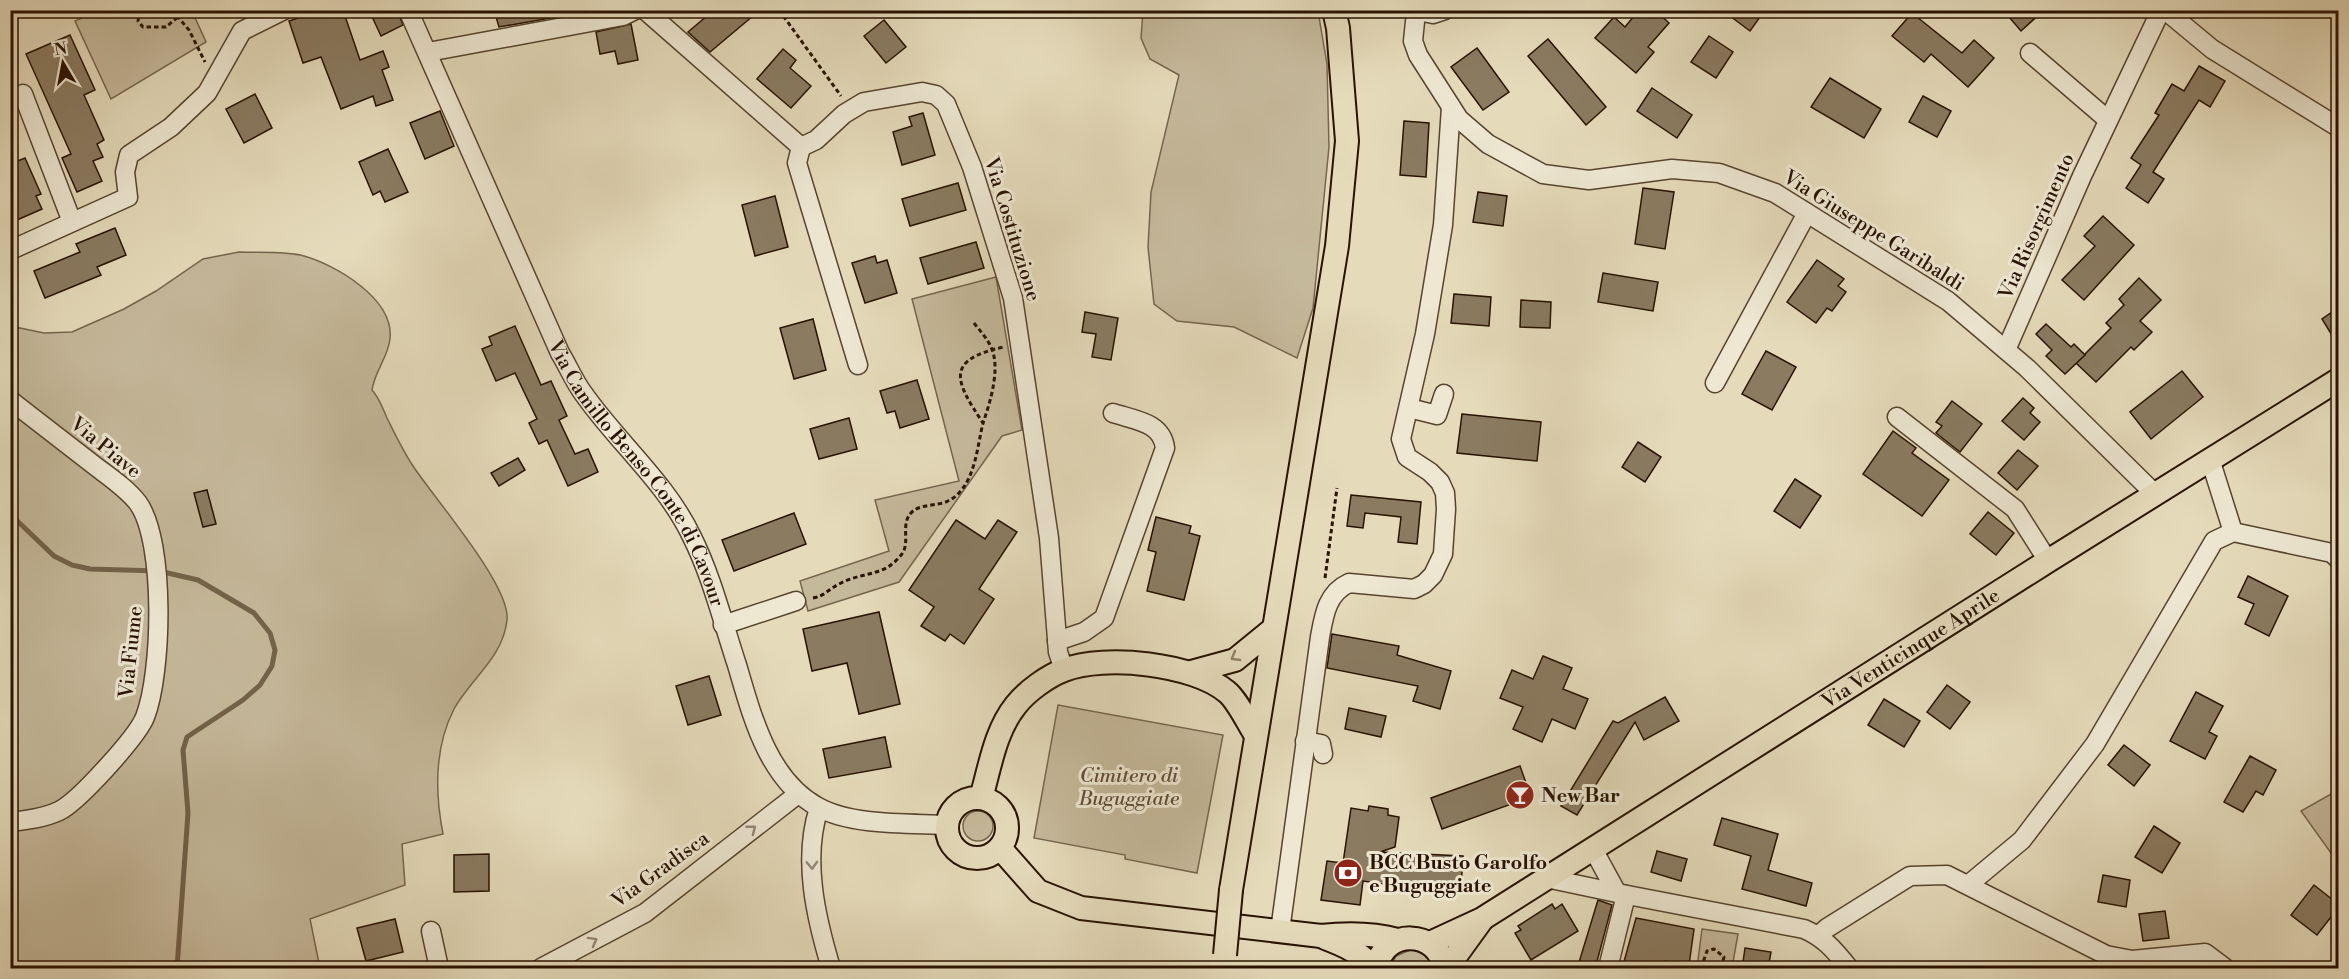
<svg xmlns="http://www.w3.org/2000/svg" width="2349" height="979" font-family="'Libre Bodoni',serif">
	<rect width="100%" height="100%" fill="#e5dbbb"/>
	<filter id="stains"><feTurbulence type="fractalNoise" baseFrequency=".00333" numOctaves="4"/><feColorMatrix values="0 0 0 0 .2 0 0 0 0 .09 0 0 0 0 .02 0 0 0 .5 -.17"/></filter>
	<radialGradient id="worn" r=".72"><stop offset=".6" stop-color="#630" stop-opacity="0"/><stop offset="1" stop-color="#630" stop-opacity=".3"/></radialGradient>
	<g fill="#c5b99b" stroke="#76664e" stroke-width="1.5">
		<polygon points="97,11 192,11 206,42 111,99 75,21"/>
		<polygon points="1143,11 1318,11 1327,64 1329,147 1313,308 1297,358 1234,327 1177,321 1154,304 1148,247 1151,192 1179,75 1150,59 1141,38"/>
		<path d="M239 252C260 253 285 251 304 256 336 265 394 299 390 338 389 356 375 370 372 390 380 399 382 407 387 418 395 434 403 451 413 466 434 498 511 586 507 620 503 658 471 678 454 709 434 748 435 793 443 834L402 844 405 885 310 919 320 968H11L10 326 44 333 72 332 124 309 156 291 203 259Z"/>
		<polygon points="996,277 1022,430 1002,436 899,582 808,611 800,581 889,551 875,500 959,481 912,299"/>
		<polygon points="1058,705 1223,735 1197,873 1125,859 1125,855 1034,838"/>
		<polygon points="2338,790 2338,863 2301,811"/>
		<circle cx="978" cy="826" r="15"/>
		<polygon points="1702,929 1738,934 1732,968 1697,968"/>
		<path d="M1410 950C1422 951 1429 957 1432 968H1390L1396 956Z"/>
	</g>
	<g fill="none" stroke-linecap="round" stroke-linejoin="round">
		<polyline stroke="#73624a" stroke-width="5" points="10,514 54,556 72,565 90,569 159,571 198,580 254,613 270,633 275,650 272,666 260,685 243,700 187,737 183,750 188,813 177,968"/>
	</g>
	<g fill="#8a7b61" stroke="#281200" stroke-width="1.5">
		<polygon points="322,10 343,10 360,60 383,51 389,67 382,70 393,100 376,106 373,96 341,109 321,57 303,63 289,21"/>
		<polygon points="369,10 397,10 403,25 381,36"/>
		<polygon points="494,10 573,10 574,14 499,27"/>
		<polygon points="714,10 760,10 710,52 688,32"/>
		<polygon points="1639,10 1655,10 1669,23 1648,47 1654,52 1636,73 1595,38 1614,17 1625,27"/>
		<polygon points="1722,10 1765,10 1750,31"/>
		<polygon points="2003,10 2044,10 2021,31"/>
		<polygon points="1912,13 1962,53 1974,40 1994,58 1968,87 1931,54 1924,62 1892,36"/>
		<polygon points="884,20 906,47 886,63 864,36"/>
		<polygon points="631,24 638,60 618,64 615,51 600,54 596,32"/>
		<polygon points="70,35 95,90 84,95 104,140 97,144 103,157 93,161 102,181 77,192 62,158 71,154 26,54"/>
		<polygon points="1709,36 1733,52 1716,78 1691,62"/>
		<polygon points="1548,39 1606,107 1586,125 1528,56"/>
		<polygon points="1477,48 1509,92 1483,110 1451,67"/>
		<polygon points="783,49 796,60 790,68 811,86 791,108 757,79"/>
		<polygon points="2199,66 2225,81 2210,107 2199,100 2153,172 2164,179 2148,203 2126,188 2141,165 2131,158 2159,115 2155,113 2172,84 2184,91"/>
		<polygon points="1830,78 1881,109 1864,138 1811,107"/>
		<polygon points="1652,88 1692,115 1677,138 1637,111"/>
		<polygon points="255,94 272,128 244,143 226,109"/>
		<polygon points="1923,96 1951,111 1937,137 1909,122"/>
		<polygon points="440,111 454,146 425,159 410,123"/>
		<polygon points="923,113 935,155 902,165 893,132 912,126 909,117"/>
		<polygon points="1404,121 1429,123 1426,177 1400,175"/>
		<polygon points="388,149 408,192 385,202 380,191 373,195 359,162"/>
		<polygon points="25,158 41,194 36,196 42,209 10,223 10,164"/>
		<polygon points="958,183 966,210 910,226 902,199"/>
		<polygon points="1643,188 1674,192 1665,249 1635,244"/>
		<polygon points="1478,192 1507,196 1503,226 1473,222"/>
		<polygon points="775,196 788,247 755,256 742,205"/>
		<polygon points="2103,216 2134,245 2084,300 2062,280 2095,246 2084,236"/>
		<polygon points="115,228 126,255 97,267 101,275 45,298 34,271 80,252 76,244"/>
		<polygon points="976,242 984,268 928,284 920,258"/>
		<polygon points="875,256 877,263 887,260 897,293 865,303 852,263"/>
		<polygon points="1817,260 1844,279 1838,286 1846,292 1832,311 1827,308 1816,323 1787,302"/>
		<polygon points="1603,273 1658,282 1653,311 1598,302"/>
		<polygon points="2139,278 2161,300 2140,321 2152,332 2134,350 2131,347 2096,382 2076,363 2111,328 2106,323 2124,305 2119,299"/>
		<polygon points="1454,294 1491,297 1489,326 1451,323"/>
		<polygon points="1521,300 1551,302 1550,328 1520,327"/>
		<polygon points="2338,308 2338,345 2322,319"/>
		<polygon points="1085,312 1118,318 1111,360 1092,357 1096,334 1082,332"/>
		<polygon points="813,319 826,370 794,379 780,328"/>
		<polygon points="2046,324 2071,347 2074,344 2085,355 2065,374 2046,356 2052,350 2036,334"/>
		<polygon points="515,326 541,385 551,381 567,416 559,420 575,454 588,449 598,472 568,486 547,440 539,444 529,423 537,419 515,373 496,381 482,349 492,345 489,337"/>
		<polygon points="1766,351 1796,367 1772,410 1742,394"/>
		<polygon points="2182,371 2203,397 2151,439 2130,412"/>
		<polygon points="917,380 929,419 900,428 895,411 887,413 880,391"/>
		<polygon points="2023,398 2034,408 2030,413 2040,422 2024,440 2002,421"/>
		<polygon points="1952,401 1982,424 1960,452 1936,433 1942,426 1936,422"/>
		<polygon points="1462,414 1541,422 1537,461 1457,453"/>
		<polygon points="849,418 857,449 819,459 810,429"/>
		<polygon points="1893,431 1916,448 1912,453 1949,480 1922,516 1863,474"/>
		<polygon points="1638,442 1661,457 1645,482 1622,467"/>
		<polygon points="2018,450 2038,466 2017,490 1998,473"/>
		<polygon points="518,458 525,470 499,486 491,473"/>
		<polygon points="1795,479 1821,496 1800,528 1774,511"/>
		<polygon points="207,490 216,524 203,527 194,493"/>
		<polygon points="1351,495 1421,502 1417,544 1398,542 1401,517 1365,513 1363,528 1347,526"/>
		<polygon points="1988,512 2014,533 1996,555 1970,534"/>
		<polygon points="794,513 806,544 734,571 722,540"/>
		<polygon points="1156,517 1191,526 1189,533 1200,536 1184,600 1147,591 1156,552 1148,550"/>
		<polygon points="956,520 985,539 998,520 1017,532 979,589 994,599 964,644 950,634 945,641 921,626 934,607 909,590"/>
		<polygon points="2248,576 2288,596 2269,636 2245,624 2254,604 2238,597"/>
		<polygon points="879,612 900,704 859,714 847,663 812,671 803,629"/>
		<polygon points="1332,634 1399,646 1397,655 1451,671 1440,709 1413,701 1418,686 1327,668"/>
		<polygon points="1543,656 1572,668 1563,689 1588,699 1575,729 1552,719 1542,742 1513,729 1523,707 1500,698 1512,670 1533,679"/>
		<polygon points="709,676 721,715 688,725 676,686"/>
		<polygon points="1947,685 1970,702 1950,729 1927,712"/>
		<polygon points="2196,692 2223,706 2209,732 2217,736 2205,759 2170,741"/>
		<polygon points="1665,697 1679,721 1644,740 1635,722 1577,815 1561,806 1613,721 1618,723"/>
		<polygon points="1884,699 1920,721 1904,747 1868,725"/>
		<polygon points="1349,708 1386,716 1381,737 1345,729"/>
		<polygon points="885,737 891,767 829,778 823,749"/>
		<polygon points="2124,745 2150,765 2134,786 2108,765"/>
		<polygon points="2250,756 2276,770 2263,795 2256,791 2243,812 2224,802"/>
		<polygon points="1520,766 1531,797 1442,829 1431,798"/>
		<polygon points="1369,806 1388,809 1388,815 1399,817 1395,847 1380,852 1463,856 1461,888 1391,885 1363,881 1360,905 1321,900 1327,861 1343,863 1351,808 1368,811"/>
		<polygon points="1722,818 1778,834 1768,870 1812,883 1806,906 1742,889 1751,856 1714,845"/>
		<polygon points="2154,826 2180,843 2162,873 2135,857"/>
		<polygon points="1657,851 1687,859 1681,881 1651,872"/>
		<polygon points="489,854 489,891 454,892 454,855"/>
		<polygon points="2103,875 2130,880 2126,907 2098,902"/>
		<polygon points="2314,885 2338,904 2338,908 2317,935 2291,915"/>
		<polygon points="1598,900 1612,905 1595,969 1577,969"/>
		<polygon points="1552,904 1555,909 1562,904 1578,931 1531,960 1515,933 1521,930 1518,926"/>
		<polygon points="2165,911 2169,938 2143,941 2139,914"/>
		<polygon points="1636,918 1694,929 1689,965 1664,961 1662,969 1622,969"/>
		<polygon points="395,919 403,952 366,961 357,928"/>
		<polygon points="1745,948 1771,952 1768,969 1742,969"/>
	</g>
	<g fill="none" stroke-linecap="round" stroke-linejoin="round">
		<g stroke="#57442f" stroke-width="21">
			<g id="minor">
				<path id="s1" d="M408 10 560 353C568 366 574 381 583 393 617 442 666 482 692 537 712 577 723 623 737 665 752 716 768 780 818 807 852 826 909 823 948 825"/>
				<polyline points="645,10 801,147 797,163 858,365"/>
				<polyline points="1413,10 1433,14 1445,10"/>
				<polyline points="2165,10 2212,49 2338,127"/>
				<polyline points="1416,12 1413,41 1418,55 1459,119 1488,144 1543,174 1589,180 1672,169 1719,173 1775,193 1948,301 2027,368 2155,494"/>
				<polyline points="428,52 623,16 635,10"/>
				<polyline points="2030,53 2108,120"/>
				<polyline points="23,94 72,222"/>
				<polyline points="801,147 816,140 844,114 864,102 922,92 936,95 946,104 972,167 1013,298 1049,538 1058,652 1064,670"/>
				<polyline points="13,249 128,197 125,172 129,155 171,127 207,93 242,31 284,10"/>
				<polyline points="2006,350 2082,176 2161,10"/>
				<polyline points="1715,383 1807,213"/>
				<path d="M10 400C37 421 63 441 90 462 105 474 126 487 138 503 166 542 162 674 145 717 137 737 78 802 59 811 44 818 27 820 10 822"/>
				<polyline points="1409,408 1437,415 1444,394"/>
				<polyline points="1897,417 2015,509 2048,561"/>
				<polyline points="2210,459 2233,532"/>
				<polyline points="723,625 796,601"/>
				<path d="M1057 641 1084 632 1104 618 1165 448C1162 422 1134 420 1113 413"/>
				<polyline points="1305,741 1321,744 1323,754"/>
				<path d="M819 808C802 859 816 918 831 968"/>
				<polyline points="1546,878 1617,893 1593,849"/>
				<polyline points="1968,885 2022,840 2095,744 2214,541 2233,532 2332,553 2338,559"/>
				<path d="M1617 893 1804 929C1825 938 1835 951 1849 968"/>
				<polyline points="431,931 439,968"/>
				<path d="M1280 931 1320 637C1324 615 1327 593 1349 583L1414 589 1424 584 1433 575 1443 554 1446 509 1445 493 1440 482 1430 472 1407 457 1401 439 1425 334 1443 225 1451 107"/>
				<polyline points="1819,935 1827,928 1910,876 1947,875 2106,955 2132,960 2205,953 2225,968"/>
				<polyline points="541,968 645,913 798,794"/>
				<polyline points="1608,968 1626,895"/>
			</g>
		</g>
		<g stroke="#281200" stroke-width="26">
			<g id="major">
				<polyline points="1191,672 1235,660 1273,629"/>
				<path d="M981 798C990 767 995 731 1016 705 1027 691 1048 676 1064 670 1105 654 1194 664 1227 692 1237 700 1248 723 1255 734"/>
				<circle cx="977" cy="828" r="30"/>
				<path d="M1000 848 1038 891 1081 908 1321 936C1347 933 1372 933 1398 940"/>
				<polyline points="1231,890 1337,246 1347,141 1338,28 1334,10"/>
				<path d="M1325 938C1343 945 1361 952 1372 968"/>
				<path id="s2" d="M1430 943 1482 919 2048 561 2338 380"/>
				<path d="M1377 968C1382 928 1439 929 1444 968"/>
				<polyline points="1447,968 1481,921"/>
			</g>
		</g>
		<g stroke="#281200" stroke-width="3" stroke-dasharray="4.5 3" stroke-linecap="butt">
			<polyline points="140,10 138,21 143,27 166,27 178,17"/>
			<polyline points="172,10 189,30 205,62"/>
			<polyline points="779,10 841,96"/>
			<path d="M974 323C980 331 987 338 991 347 1001 368 990 403 983 423"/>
			<polyline points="1325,578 1337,488"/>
			<path d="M813 598C825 596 830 588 841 583 856 575 874 575 888 567 893 564 898 559 902 554 911 541 899 523 913 511 922 504 938 506 948 501 975 488 977 447 983 423 956 382 943 360 1004 347"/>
			<polyline points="1701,968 1707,951 1714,949 1724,957 1721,968"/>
		</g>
		<use href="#minor" stroke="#eee8d3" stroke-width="18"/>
		<use href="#major" stroke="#e5dbbb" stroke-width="22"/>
		<g stroke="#281200" stroke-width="26" stroke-linecap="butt">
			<polyline id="major-bridge" points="1225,955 1231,890"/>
		</g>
		<use href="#major-bridge" stroke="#e5dbbb" stroke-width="22"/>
	</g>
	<defs><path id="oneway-chevron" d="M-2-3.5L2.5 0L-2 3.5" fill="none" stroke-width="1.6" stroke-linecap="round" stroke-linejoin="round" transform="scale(1.5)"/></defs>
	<use stroke="#908167" href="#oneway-chevron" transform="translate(1235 657) rotate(150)"/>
	<g stroke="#958874">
		<use href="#oneway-chevron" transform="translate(752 829) rotate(-38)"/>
		<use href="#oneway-chevron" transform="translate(812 865) rotate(88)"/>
		<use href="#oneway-chevron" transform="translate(593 941) rotate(-29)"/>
	</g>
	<defs>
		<g id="bar-disc" transform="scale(1.5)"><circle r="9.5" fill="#8f2418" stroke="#eee8d3"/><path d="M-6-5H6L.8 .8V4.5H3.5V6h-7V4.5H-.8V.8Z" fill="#fff"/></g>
		<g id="bank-disc" transform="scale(1.5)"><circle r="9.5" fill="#8f2418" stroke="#eee8d3"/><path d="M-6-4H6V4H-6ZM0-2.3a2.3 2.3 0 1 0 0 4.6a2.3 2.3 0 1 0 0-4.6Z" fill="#fff"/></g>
	</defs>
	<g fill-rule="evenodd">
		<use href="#bar-disc" x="1520" y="795"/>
		<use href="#bank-disc" x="1348" y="873"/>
	</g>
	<g text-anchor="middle" stroke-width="6" stroke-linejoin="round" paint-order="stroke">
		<g font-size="20" fill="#281200" stroke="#eee8d3">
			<text transform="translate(2036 226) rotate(-66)" y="7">Via Risorgimento</text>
			<text transform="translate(1013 229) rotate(73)" y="7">Via Costituzione</text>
			<text transform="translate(1874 230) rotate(32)" y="7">Via Giuseppe Garibaldi</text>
			<text transform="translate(106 447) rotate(39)" y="7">Via Piave</text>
			<text dy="7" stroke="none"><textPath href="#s1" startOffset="519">Via Camillo Benso Conte di Cavour</textPath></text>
			<text dy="7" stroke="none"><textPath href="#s2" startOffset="564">Via Venticinque Aprile</textPath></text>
			<text transform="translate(130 652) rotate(-84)" y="7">Via Fiume</text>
			<text transform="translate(660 869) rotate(-36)" y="7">Via Gradisca</text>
		</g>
		<g font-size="20" font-style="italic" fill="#5f4c36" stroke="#eee8d3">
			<text x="1129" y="782">Cimitero di<tspan x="1129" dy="23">Buguggiate</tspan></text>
		</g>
		<g font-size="20" font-weight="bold" fill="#281200" stroke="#eee8d3" text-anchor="start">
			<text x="1541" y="802">New Bar</text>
			<text x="1369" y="869">BCC Busto Garolfo<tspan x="1369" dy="23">e Buguggiate</tspan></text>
		</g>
	</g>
	<rect width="2349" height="979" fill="none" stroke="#e5dbbb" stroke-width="36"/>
	<rect x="12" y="12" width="2325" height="955" fill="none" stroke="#281200" stroke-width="3"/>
	<rect x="18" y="18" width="2313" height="943" fill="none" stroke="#281200" stroke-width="1.5"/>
	<g transform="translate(63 63) rotate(350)" stroke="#eee8d3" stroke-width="4.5" paint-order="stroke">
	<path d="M0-4.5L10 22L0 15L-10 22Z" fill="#281200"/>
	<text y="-9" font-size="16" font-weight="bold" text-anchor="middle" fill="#281200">N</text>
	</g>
	<rect width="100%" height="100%" filter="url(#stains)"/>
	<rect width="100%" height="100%" fill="url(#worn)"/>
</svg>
